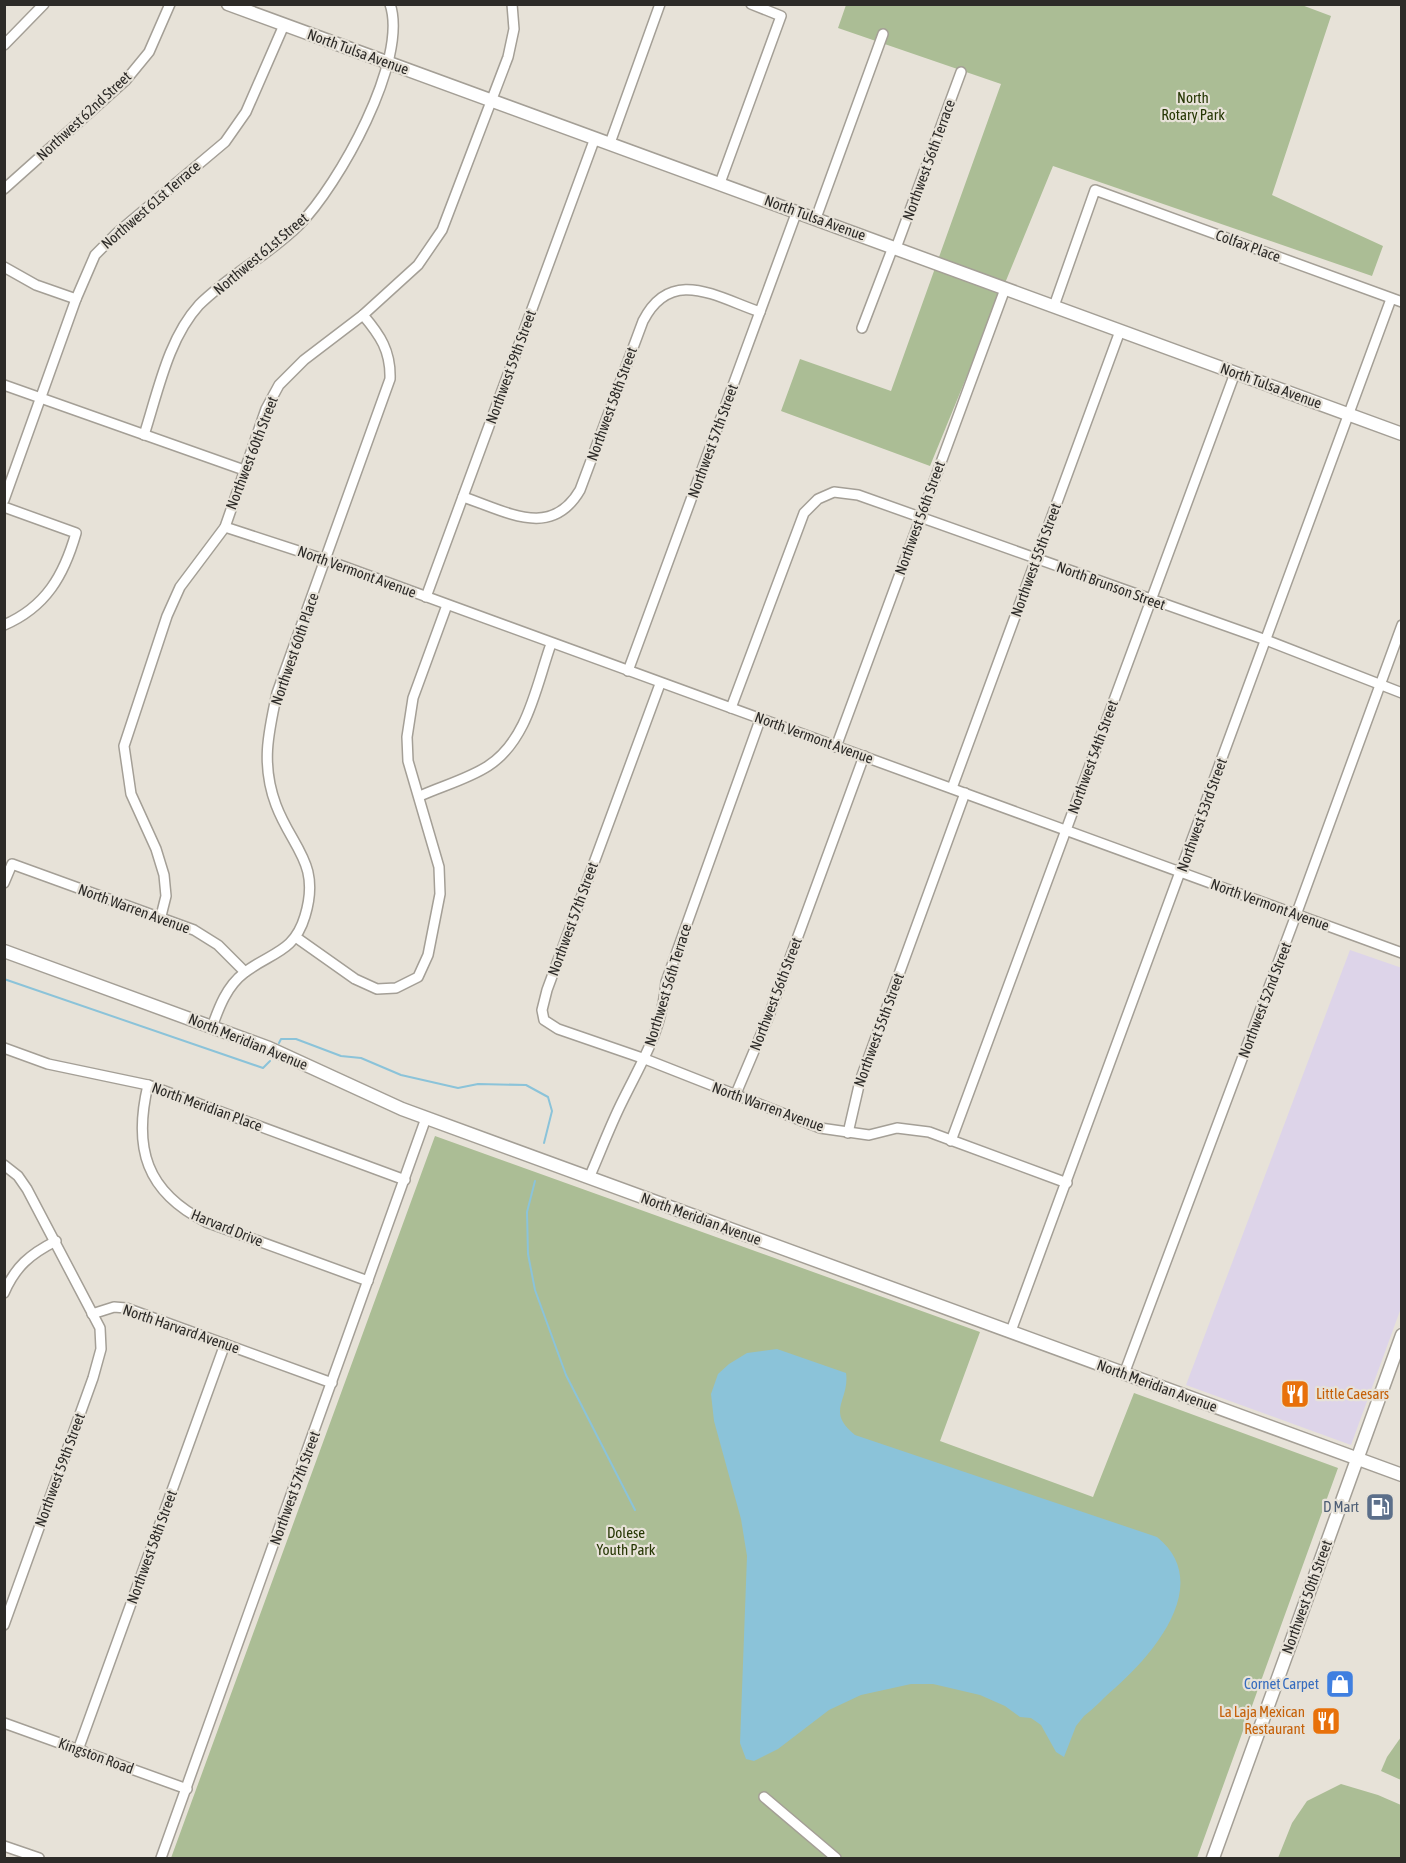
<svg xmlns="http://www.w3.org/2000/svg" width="1406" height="1863" font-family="'Asap Condensed',sans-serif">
	<rect width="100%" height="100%" fill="#e7e2d8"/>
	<polygon fill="#ddd4e9" points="1350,950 1402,968 1401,1308 1351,1445 1186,1385"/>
	<g fill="#abbd95">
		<polygon points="1299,4 1331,16 1272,195 1383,246 1372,276 1053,166 930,466 781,411 800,359 891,391 1001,84 838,28 846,5"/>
		<polygon points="435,1136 980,1332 940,1441 1093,1497 1134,1393 1338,1468 1197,1858 171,1858"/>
		<polygon points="1401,1737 1401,1780 1381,1771 1387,1757"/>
		<polygon points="1341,1784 1378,1795 1401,1805 1401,1858 1278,1858 1292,1823 1307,1801"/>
	</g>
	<path fill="#8bc3d9" d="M777 1349 846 1373C850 1400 825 1411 855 1435L1157 1537C1214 1583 1154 1654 1115 1688 1104 1697 1095 1708 1084 1716L1076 1726 1064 1757 1056 1752 1041 1725 1031 1718 1020 1717 1005 1706 980 1695 933 1684H911L861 1695 829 1710 778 1749 754 1761 746 1759 740 1743 747 1556 741 1519 714 1421 711 1394 718 1374 729 1364 747 1353Z"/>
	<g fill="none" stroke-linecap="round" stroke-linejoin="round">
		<g stroke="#8bc3d9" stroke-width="2">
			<polyline points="4,979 263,1068 270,1061"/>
			<polyline points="279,1043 281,1039 296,1039 341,1056 361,1058 401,1075 458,1088 478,1084 526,1085 548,1097 552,1111 544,1143"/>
			<polyline points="535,1181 527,1212 528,1254 535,1290 566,1375 635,1510"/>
		</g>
		<g stroke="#a49f96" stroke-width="12">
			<g id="street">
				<polyline points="4,45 44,4"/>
				<polyline points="610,143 660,4"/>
				<polyline points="720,183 781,16 751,4"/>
				<polyline points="4,189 126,80 149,52 170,4"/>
				<polyline points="816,218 883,34"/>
				<polyline points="896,248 961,72"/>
				<polyline points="4,267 36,285 76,299"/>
				<polyline points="1054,306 1095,190 1402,302"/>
				<polyline points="862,328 893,247"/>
				<polyline points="4,385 244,470"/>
				<path d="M144 435C158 392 168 339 199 305 229 275 269 255 299 225 338 186 409 60 390 4"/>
				<path d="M463 497C506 511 551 540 580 490L643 321C671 266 716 297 760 312"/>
				<polyline points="4,500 76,299 95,255 118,232 225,142 246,112 284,25"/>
				<path d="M4 507 76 533C64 575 46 607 4 625"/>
				<polyline points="225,527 326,560 1402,953"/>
				<polyline points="426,597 595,138"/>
				<polyline points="628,671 797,211"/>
				<polyline points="660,684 547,990 542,1010 544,1020 558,1029 645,1059 820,1128 869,1135 897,1128 929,1132 1067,1183"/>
				<polyline points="731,708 804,513 818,499 834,492 858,495 1266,640 1402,693"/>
				<polyline points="836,747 1005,289"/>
				<polyline points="952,788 1120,331"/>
				<path d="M420 796C442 786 468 779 488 766 528 740 536 686 551 644"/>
				<polyline points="4,883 12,864 194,930 218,945 245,972"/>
				<polyline points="161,916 166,896 164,875 156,849 131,794 124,746 167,616 180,587 225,527 266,409 279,385 304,360 363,315 418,265 442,230 508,57 514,29 512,4"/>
				<polyline points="297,938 355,979 377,989 396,988 418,977 428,955 440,894 439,867 408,761 407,737 413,698 447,605"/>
				<path d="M212 1027C219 1007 227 986 244 973 271 952 294 953 305 916 321 863 292 848 276 805 261 765 268 734 277 693L390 379C391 351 380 335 363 315"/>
				<polyline points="4,1048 48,1064 148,1085 405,1180"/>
				<path d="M148 1085C133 1148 146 1192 206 1222L368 1281"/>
				<polyline points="735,1096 768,1018 864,756"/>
				<polyline points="848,1133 860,1081 965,793"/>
				<polyline points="951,1141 1235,373"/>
				<polyline points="4,1165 18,1176 27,1189 100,1328 101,1349 93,1378 4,1625"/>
				<path d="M589 1178C600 1153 610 1126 622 1102 643 1059 662 1031 666 982L760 720"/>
				<path d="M4 1293C15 1267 30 1254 56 1241"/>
				<polyline points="92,1314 114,1307 126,1308 332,1383"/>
				<polyline points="1011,1331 1391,299"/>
				<polyline points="1124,1374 1296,915 1402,625"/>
				<polyline points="4,1723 187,1789"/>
				<polyline points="78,1750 225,1344"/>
				<polyline points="764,1797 836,1858"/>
				<polyline points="4,1846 39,1858"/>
				<polyline points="161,1858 426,1118"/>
			</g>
		</g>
		<g stroke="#a49f96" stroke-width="15">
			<g id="secondary">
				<polyline points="228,4 1402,434"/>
				<polyline points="4,951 269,1048 402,1109 1402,1475"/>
				<polyline points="1213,1858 1402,1335"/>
			</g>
		</g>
		<use href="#street" stroke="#fff" stroke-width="9"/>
		<use href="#secondary" stroke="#fff" stroke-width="12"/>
	</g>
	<defs>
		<g id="restaurant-square" transform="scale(1.5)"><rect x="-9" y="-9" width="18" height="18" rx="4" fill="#e8710a" stroke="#e7e2d8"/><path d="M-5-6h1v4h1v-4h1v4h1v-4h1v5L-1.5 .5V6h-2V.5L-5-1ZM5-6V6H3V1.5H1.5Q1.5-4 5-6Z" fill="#fff"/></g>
		<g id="fuel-square" transform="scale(1.5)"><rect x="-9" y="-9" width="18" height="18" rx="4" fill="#5c6f8a" stroke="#e7e2d8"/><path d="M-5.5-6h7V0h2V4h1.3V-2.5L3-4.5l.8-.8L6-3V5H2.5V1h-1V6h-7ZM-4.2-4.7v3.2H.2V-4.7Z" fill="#fff"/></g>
		<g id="shop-square" transform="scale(1.5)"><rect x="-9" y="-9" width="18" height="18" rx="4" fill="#3f7fe0" stroke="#e7e2d8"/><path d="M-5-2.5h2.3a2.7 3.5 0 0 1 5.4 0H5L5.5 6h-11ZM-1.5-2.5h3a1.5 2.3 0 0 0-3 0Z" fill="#fff"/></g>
	</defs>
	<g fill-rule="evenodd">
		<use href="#restaurant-square" x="1295" y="1394"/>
		<use href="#fuel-square" x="1380" y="1507"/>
		<use href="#shop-square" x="1340" y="1684"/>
		<use href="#restaurant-square" x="1326" y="1721"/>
	</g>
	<g text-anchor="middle" stroke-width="4.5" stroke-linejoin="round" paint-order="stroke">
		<g font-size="15" fill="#2d2b28" stroke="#e7e2d8">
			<text transform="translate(358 52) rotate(20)" y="5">North Tulsa Avenue</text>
			<text transform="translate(84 116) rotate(-43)" y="5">Northwest 62nd Street</text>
			<text transform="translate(929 160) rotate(-70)" y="5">Northwest 56th Terrace</text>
			<text transform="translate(151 205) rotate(-41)" y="5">Northwest 61st Terrace</text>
			<text transform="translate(815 218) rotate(20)" y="5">North Tulsa Avenue</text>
			<text transform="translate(1248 246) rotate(20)" y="5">Colfax Place</text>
			<text transform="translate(261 254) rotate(-40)" y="5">Northwest 61st Street</text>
			<text transform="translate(511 367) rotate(-70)" y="5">Northwest 59th Street</text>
			<text transform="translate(1271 386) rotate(20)" y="5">North Tulsa Avenue</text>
			<text transform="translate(612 404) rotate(-70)" y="5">Northwest 58th Street</text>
			<text transform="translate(713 441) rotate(-70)" y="5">Northwest 57th Street</text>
			<text transform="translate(252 453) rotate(-69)" y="5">Northwest 60th Street</text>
			<text transform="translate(920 518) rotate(-70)" y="5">Northwest 56th Street</text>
			<text transform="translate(1036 560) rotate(-70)" y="5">Northwest 55th Street</text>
			<text transform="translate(357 572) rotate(20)" y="5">North Vermont Avenue</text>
			<text transform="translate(1111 586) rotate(20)" y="5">North Brunson Street</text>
			<text transform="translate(295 649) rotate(-71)" y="5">Northwest 60th Place</text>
			<text transform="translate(814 738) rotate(20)" y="5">North Vermont Avenue</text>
			<text transform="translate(1093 757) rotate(-70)" y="5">Northwest 54th Street</text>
			<text transform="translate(1202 815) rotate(-70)" y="5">Northwest 53rd Street</text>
			<text transform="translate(1270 905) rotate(20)" y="5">North Vermont Avenue</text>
			<text transform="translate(134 909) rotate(20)" y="5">North Warren Avenue</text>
			<text transform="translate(573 919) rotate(-70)" y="5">Northwest 57th Street</text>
			<text transform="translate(668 985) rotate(-73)" y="5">Northwest 56th Terrace</text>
			<text transform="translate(776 994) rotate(-69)" y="5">Northwest 56th Street</text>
			<text transform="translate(1265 1000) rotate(-69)" y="5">Northwest 52nd Street</text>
			<text transform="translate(879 1030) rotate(-70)" y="5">Northwest 55th Street</text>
			<text transform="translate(248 1042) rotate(22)" y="5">North Meridian Avenue</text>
			<text transform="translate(207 1107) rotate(20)" y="5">North Meridian Place</text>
			<text transform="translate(768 1107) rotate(20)" y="5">North Warren Avenue</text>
			<text transform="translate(701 1219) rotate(20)" y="5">North Meridian Avenue</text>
			<text transform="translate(227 1228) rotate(22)" y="5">Harvard Drive</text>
			<text transform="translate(181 1329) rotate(19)" y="5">North Harvard Avenue</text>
			<text transform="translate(1157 1386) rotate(20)" y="5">North Meridian Avenue</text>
			<text transform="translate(60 1470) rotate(-70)" y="5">Northwest 59th Street</text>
			<text transform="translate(295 1488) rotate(-70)" y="5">Northwest 57th Street</text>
			<text transform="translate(152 1547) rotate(-70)" y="5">Northwest 58th Street</text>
			<text transform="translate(1307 1597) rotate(-70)" y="5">Northwest 50th Street</text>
			<text transform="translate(96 1756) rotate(20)" y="5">Kingston Road</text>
		</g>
		<g font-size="15" fill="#263704" stroke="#e7e2d8">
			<text x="1193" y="103">North<tspan x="1193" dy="17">Rotary Park</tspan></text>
			<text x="626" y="1538">Dolese<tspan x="626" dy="17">Youth Park</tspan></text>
		</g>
		<g font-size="15" fill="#c56008" stroke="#e7e2d8" text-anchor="start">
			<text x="1316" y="1399">Little Caesars</text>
			<text x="1305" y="1717" text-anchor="end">La Laja Mexican<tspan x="1305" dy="17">Restaurant</tspan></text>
		</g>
		<g font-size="15" fill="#4e5e75" stroke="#e7e2d8" text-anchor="end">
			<text x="1359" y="1512">D Mart</text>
		</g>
		<g font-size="15" fill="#366cbe" stroke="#e7e2d8" text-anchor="end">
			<text x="1319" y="1689">Cornet Carpet</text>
		</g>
	</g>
	<rect width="1406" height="1863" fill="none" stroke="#2d2b28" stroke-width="12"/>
</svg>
